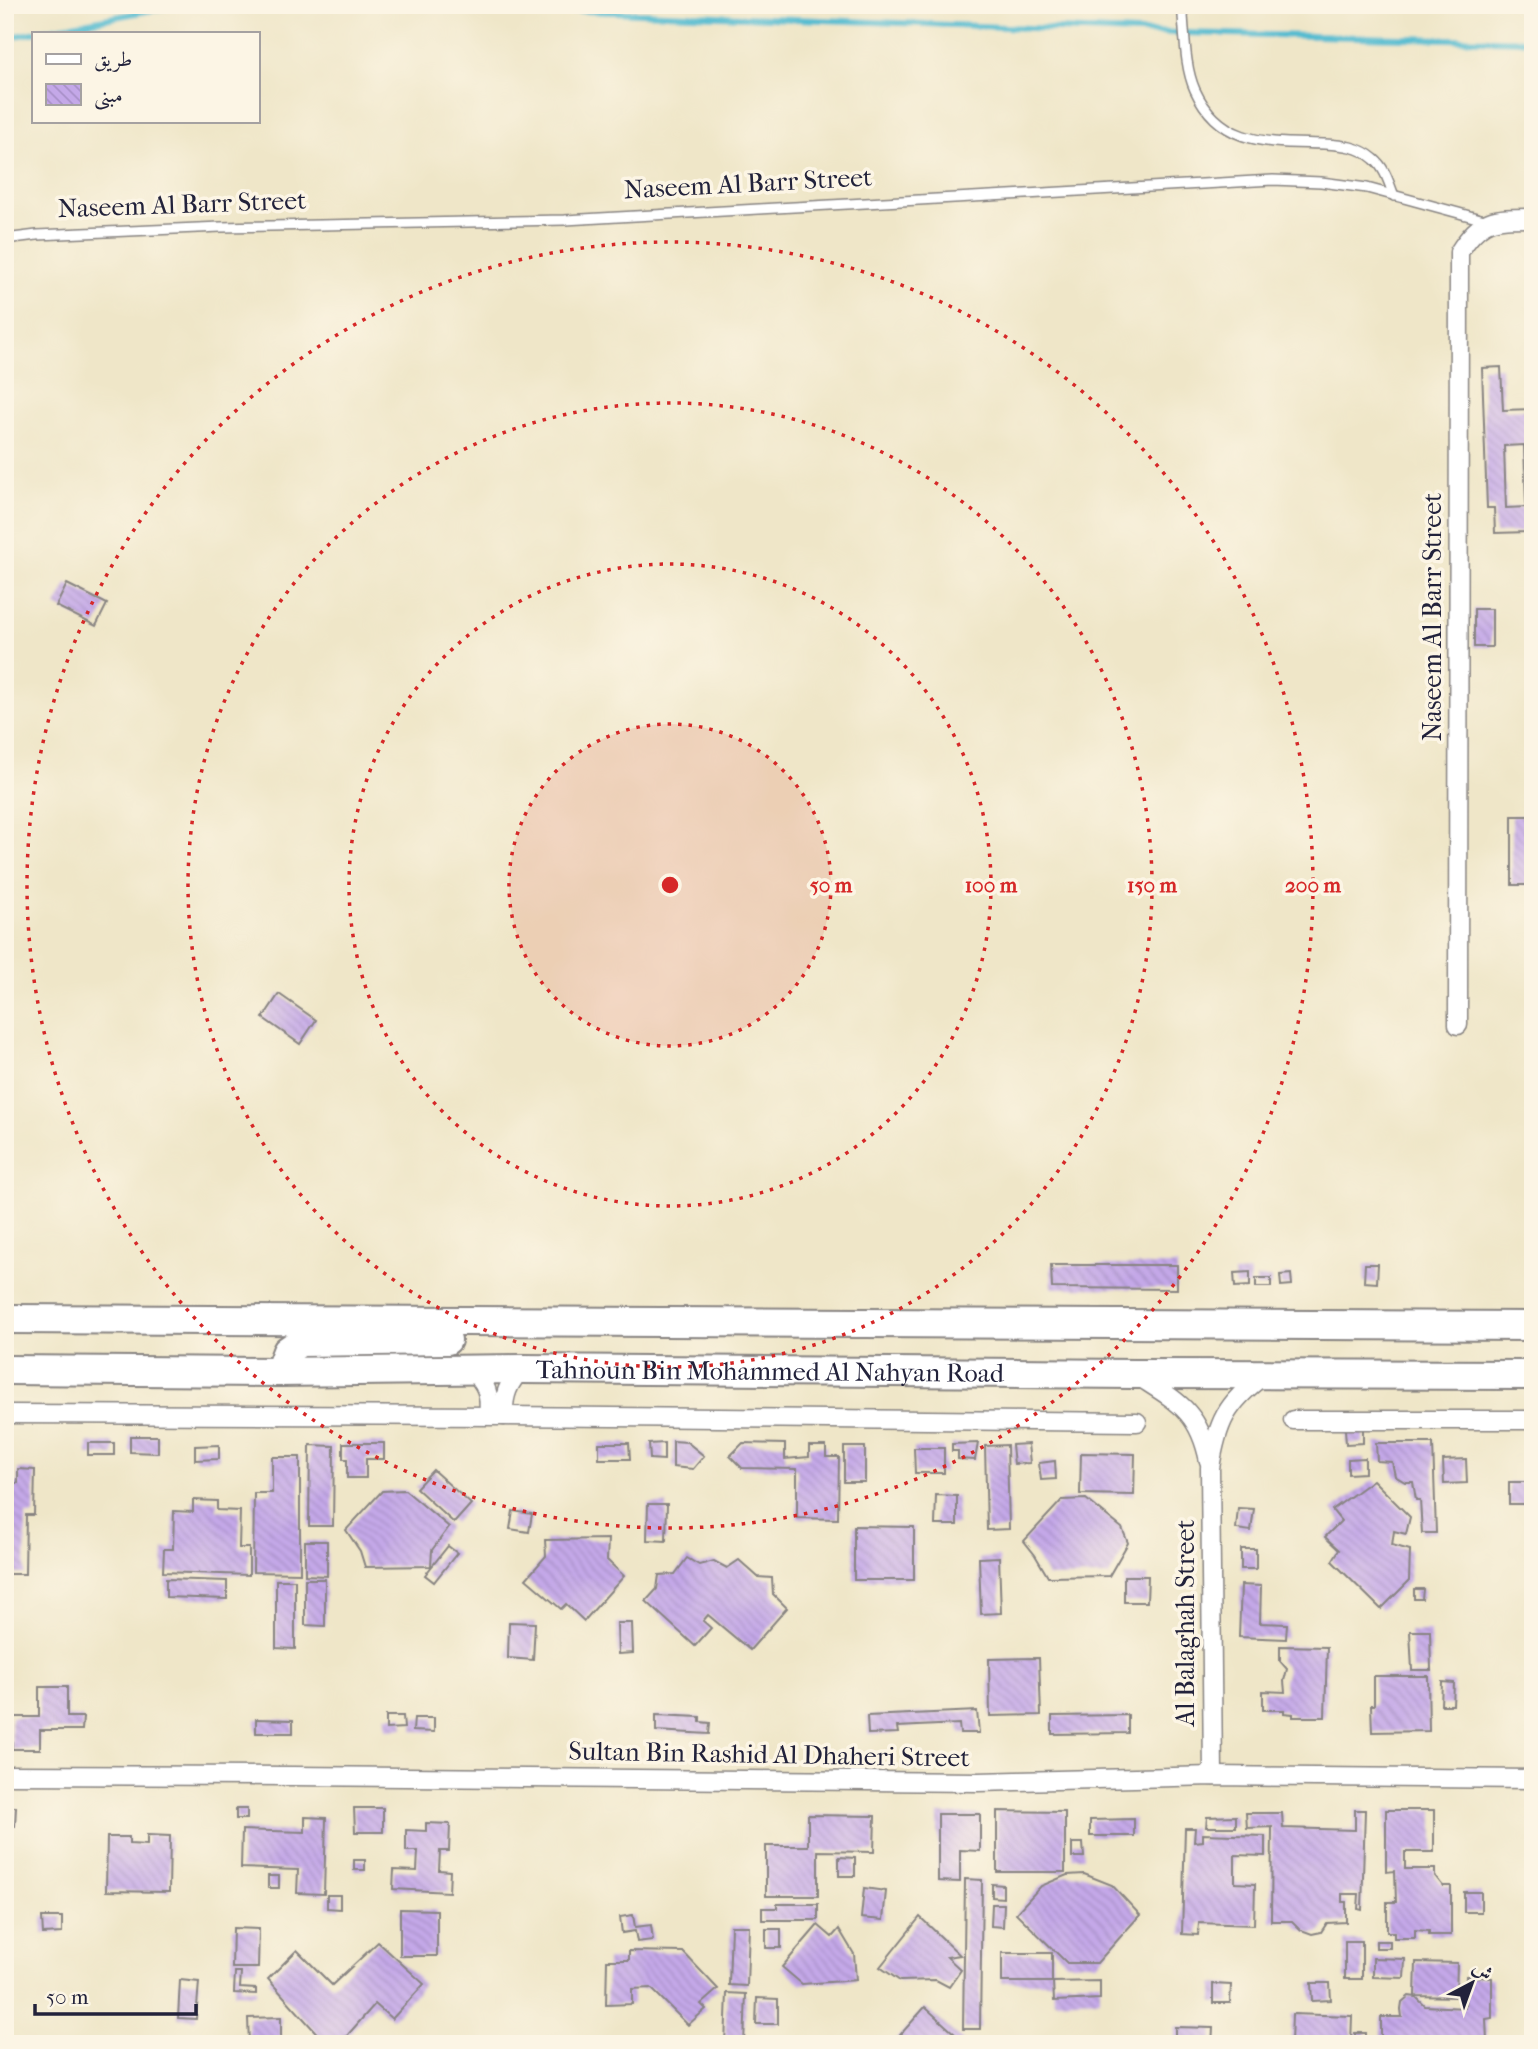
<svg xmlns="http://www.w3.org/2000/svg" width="1538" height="2049" font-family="'IM FELL French Canon',Amiri,serif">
	<defs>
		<pattern id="building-back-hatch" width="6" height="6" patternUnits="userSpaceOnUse" patternTransform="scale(1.75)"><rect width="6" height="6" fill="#c4a8e8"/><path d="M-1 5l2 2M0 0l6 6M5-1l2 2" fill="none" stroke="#a890c8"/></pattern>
	</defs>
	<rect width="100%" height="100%" fill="#fcf5e5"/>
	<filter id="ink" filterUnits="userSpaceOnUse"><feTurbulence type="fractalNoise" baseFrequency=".0143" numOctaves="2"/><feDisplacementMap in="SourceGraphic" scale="14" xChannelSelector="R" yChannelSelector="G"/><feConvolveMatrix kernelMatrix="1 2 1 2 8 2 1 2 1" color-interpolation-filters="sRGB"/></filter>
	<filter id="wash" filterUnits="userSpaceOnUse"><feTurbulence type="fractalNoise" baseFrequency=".00686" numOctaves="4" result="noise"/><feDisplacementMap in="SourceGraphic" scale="28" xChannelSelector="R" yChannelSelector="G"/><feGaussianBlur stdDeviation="1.57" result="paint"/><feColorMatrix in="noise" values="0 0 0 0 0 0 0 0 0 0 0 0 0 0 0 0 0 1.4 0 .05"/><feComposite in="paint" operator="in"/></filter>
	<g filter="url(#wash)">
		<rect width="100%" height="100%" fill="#efe6c8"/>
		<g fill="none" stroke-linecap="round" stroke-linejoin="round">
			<g stroke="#53bbd0" stroke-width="6">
				<polyline points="428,5 1138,32 1533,41"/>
				<polyline points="5,38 178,5"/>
			</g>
		</g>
		<g id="blocks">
			<g fill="url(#building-back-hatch)">
				<polygon points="1501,367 1503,410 1533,409 1533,502 1526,503 1524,445 1504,446 1506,508 1527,507 1528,532 1495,533 1494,508 1487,508 1482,368"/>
				<polygon points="67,584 107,604 96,626 56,606"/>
				<rect x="1474" y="609" width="18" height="38"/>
				<rect x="1512" y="816" width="21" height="69"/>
				<polygon points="279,994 316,1020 300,1044 263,1018"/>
				<polygon points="1365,1264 1378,1264 1377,1283 1364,1282"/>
				<polygon points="1051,1265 1177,1265 1177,1289 1052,1288"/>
				<polygon points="1250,1272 1250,1286 1235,1287 1234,1273"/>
				<polygon points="1291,1274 1292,1285 1281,1286 1280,1275"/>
				<rect x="1256" y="1278" width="15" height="9"/>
				<polygon points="1363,1428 1363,1443 1346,1444 1345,1429"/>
				<polygon points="130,1436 158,1436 158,1453 130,1452"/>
				<polygon points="673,1441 687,1442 704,1456 693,1469 673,1467"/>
				<rect x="88" y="1443" width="26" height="12"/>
				<polygon points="343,1443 384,1443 384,1459 366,1459 366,1478 347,1478 347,1459 343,1459"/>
				<polygon points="599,1443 629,1443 630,1459 599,1459"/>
				<polygon points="664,1443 664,1460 650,1459 649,1444"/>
				<polygon points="743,1443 785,1444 785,1459 809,1457 809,1446 826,1446 826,1457 839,1457 838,1519 797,1518 797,1469 742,1468 730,1456"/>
				<polygon points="978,1443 975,1460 958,1459 958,1451 952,1451 952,1444"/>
				<polygon points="1376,1443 1433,1443 1436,1533 1422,1533 1420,1500 1416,1500 1413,1482 1405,1482 1395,1476 1392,1462 1377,1461"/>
				<polygon points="1028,1444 1030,1463 1014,1464 1012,1445"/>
				<polygon points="219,1445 219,1459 195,1460 195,1446"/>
				<polygon points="310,1445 334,1446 333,1526 309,1526"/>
				<polygon points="1007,1445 1009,1529 987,1530 985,1446"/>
				<rect x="844" y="1447" width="21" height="35"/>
				<polygon points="914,1448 944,1448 944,1473 915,1473"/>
				<polygon points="1081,1453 1135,1454 1134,1495 1080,1494"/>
				<polygon points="272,1457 300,1457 300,1573 253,1572 254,1493 272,1493"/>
				<polygon points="1365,1458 1365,1473 1348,1474 1348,1459"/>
				<polygon points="1466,1459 1467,1483 1444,1484 1443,1460"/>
				<polygon points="1055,1461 1056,1479 1041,1480 1039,1463"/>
				<polygon points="18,1469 35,1470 34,1515 26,1515 25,1574 5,1574 5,1483 18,1483"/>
				<polygon points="433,1470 471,1504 454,1523 416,1488"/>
				<polygon points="1373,1480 1410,1517 1406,1534 1394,1531 1392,1545 1410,1550 1409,1581 1381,1609 1332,1561 1339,1550 1325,1537 1341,1521 1332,1510"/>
				<rect x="1509" y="1482" width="24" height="22"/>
				<polygon points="405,1490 449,1527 432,1550 431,1566 365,1567 360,1551 346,1530 382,1491"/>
				<polygon points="936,1495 957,1496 957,1525 935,1525"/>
				<polygon points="1086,1499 1122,1528 1128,1543 1109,1576 1048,1577 1035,1555 1024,1541 1062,1500"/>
				<polygon points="193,1500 217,1501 217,1510 240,1511 239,1548 249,1548 249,1575 163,1572 164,1549 173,1549 174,1511 193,1512"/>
				<polygon points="648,1504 667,1504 666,1541 647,1540"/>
				<polygon points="1238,1508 1254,1509 1251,1531 1236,1529"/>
				<polygon points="513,1511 532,1514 529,1532 510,1529"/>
				<polygon points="854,1526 914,1527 914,1580 854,1580"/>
				<polygon points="608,1539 607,1560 624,1576 584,1621 566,1604 561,1609 526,1579 546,1556 545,1540"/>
				<polygon points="305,1541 327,1541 327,1576 305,1575"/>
				<polygon points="448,1546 457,1553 434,1582 425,1575"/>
				<rect x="1241" y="1549" width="15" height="20"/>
				<polygon points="999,1557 1001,1613 981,1614 979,1558"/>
				<polygon points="687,1558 699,1565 714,1561 727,1568 739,1560 758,1577 772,1578 773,1594 787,1608 750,1650 708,1615 703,1621 711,1628 695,1646 646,1601 657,1589 659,1575 675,1574"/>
				<polygon points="1124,1576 1148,1576 1147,1602 1124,1602"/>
				<polygon points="166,1579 227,1581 227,1599 166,1597"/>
				<polygon points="305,1579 325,1579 325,1626 305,1625"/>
				<polygon points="276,1580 295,1580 295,1649 276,1648"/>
				<polygon points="1241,1585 1261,1586 1260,1623 1287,1624 1286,1639 1239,1637"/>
				<polygon points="1414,1589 1423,1589 1422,1599 1414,1599"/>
				<polygon points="509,1622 535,1623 533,1660 508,1658"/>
				<polygon points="617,1623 632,1623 633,1653 618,1654"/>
				<polygon points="1410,1631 1430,1631 1431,1670 1412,1670"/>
				<polygon points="1280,1646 1327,1647 1325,1717 1293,1717 1293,1714 1284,1713 1284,1710 1263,1710 1263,1691 1285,1692 1284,1681 1287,1669 1280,1661"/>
				<polygon points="1039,1658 1041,1715 990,1716 989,1659"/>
				<polygon points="1374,1676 1428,1676 1429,1731 1372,1732 1371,1705 1374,1705"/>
				<polygon points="1442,1682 1454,1683 1453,1705 1441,1705"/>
				<polygon points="39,1687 67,1687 67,1717 83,1717 82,1730 40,1730 40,1749 12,1749 11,1717 39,1717"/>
				<polygon points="977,1711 979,1733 960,1733 959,1724 897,1727 898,1733 868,1734 867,1716"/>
				<polygon points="656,1715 700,1717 700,1722 710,1723 709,1734 656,1731"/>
				<polygon points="1128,1715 1128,1733 1052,1734 1052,1716"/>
				<polygon points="386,1716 403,1716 404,1728 386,1729"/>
				<polygon points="414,1718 434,1718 434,1732 413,1731"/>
				<polygon points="256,1719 293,1720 293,1733 256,1733"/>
				<polygon points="5,1807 16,1807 15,1826 5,1826"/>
				<polygon points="354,1808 383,1808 383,1832 355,1832"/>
				<rect x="236" y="1809" width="11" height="10"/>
				<polygon points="1355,1810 1365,1810 1362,1910 1358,1909 1359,1894 1342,1894 1342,1902 1346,1902 1346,1922 1327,1923 1321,1932 1312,1934 1301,1930 1292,1921 1271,1921 1272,1827 1247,1828 1246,1813 1282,1813 1283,1828 1355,1830"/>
				<polygon points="1386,1810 1434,1810 1434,1852 1405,1852 1405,1869 1435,1869 1435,1876 1443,1886 1451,1886 1451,1935 1429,1935 1429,1931 1415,1930 1415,1938 1394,1938 1394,1932 1387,1932 1387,1902 1396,1902 1395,1871 1386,1872"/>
				<polygon points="997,1811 1065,1812 1065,1872 997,1872"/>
				<polygon points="938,1814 980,1814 980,1851 960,1850 960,1882 938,1881"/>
				<polygon points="808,1815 875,1816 874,1852 818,1851 818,1896 766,1896 766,1846 808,1846"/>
				<polygon points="1236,1816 1236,1827 1206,1827 1207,1817"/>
				<polygon points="305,1817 326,1818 324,1894 297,1893 298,1870 241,1868 242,1830 305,1832"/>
				<polygon points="1134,1819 1134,1836 1090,1836 1090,1820"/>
				<polygon points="426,1823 450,1824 449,1851 440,1851 439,1870 450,1871 449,1892 393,1889 394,1870 417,1871 418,1851 406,1851 406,1830 426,1831"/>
				<polygon points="1185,1828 1195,1828 1194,1842 1203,1841 1203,1834 1265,1836 1265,1856 1235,1855 1235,1883 1255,1884 1254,1925 1199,1923 1198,1935 1182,1934"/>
				<polygon points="147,1835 170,1836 169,1892 106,1891 107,1837 129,1837 129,1844 147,1845"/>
				<polygon points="1072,1843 1083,1843 1084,1857 1072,1857"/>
				<polygon points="839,1857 855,1858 855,1876 839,1876"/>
				<rect x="354" y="1860" width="11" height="10"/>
				<polygon points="1084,1874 1112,1885 1140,1915 1097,1963 1067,1963 1016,1913 1041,1886 1067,1875"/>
				<rect x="268" y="1876" width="11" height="12"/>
				<polygon points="965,1879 982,1880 980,2029 963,2029"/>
				<polygon points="992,1884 1003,1885 1003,1898 992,1897"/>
				<polygon points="864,1888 886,1891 883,1920 861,1918"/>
				<rect x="1464" y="1892" width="17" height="20"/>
				<polygon points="327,1895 340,1895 340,1909 327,1908"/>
				<polygon points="777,1904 818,1904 818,1920 762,1920 762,1908 777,1908"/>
				<polygon points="992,1904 1004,1904 1003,1927 991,1926"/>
				<polygon points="400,1909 437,1910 437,1956 400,1956"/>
				<polygon points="633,1915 635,1927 651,1925 653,1940 637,1942 635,1931 622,1933 620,1917"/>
				<polygon points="42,1917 62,1917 62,1933 43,1934"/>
				<polygon points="920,1917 960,1955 947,1957 961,1970 949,1987 936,1980 900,1981 880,1967"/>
				<polygon points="818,1925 832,1937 839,1929 854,1954 856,1980 802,1984 782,1967"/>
				<polygon points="731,1926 749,1926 747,1986 729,1985"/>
				<polygon points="233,1928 259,1929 258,1968 232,1968"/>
				<rect x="766" y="1929" width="15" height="19"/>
				<rect x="1345" y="1941" width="17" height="38"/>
				<rect x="1376" y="1941" width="14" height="7"/>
				<polygon points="378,1942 424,1984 392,2019 375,2004 345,2038 321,2038 268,1979 297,1950 332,1985"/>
				<polygon points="629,1951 683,1952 718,1989 701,2004 706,2009 688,2025 651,1988 632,1989 632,2004 606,2005 607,1960 629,1960"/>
				<rect x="1002" y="1953" width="50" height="29"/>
				<polygon points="1373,1958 1405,1959 1404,1978 1373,1977"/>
				<polygon points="1416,1962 1457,1963 1456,1997 1415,1996"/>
				<polygon points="235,1972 241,1972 240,1988 256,1989 256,1994 234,1993"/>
				<polygon points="1466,1976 1492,1978 1492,2018 1486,2019 1487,2041 1480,2041 1480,2044 1392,2044 1392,2042 1381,2041 1381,2017 1402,2017 1401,2009 1402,2002 1409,1996 1416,1997 1425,2006 1465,2008"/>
				<polygon points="180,1980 199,1982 196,2019 178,2018"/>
				<polygon points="1100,1981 1100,1999 1054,2001 1053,1982"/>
				<polygon points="1311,1983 1330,1983 1331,2000 1312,2001"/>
				<polygon points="1213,1984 1231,1985 1230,2003 1213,2003"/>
				<polygon points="727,1993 746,1994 744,2044 725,2044"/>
				<polygon points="757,1998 778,1999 778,2024 756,2024"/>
				<polygon points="925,2007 966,2044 892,2044"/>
				<polygon points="1292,2014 1352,2016 1351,2044 1291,2044"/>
				<polygon points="281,2017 281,2044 249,2044 248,2018"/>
				<polygon points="1175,2027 1213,2028 1212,2044 1175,2044"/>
				<rect x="1355" y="2033" width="11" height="11"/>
			</g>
		</g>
	</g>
	<g filter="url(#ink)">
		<use href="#blocks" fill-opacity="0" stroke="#888482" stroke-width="2"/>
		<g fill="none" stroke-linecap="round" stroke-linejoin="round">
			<g stroke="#888482" stroke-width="12">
				<g id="lane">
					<path d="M1182 5C1185 31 1184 66 1195 90 1221 147 1270 142 1324 144 1342 145 1359 146 1374 159 1385 168 1389 183 1394 196"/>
					<polyline points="5,239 37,235 221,227 565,220 1273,180 1321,182 1367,188 1488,221"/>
				</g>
			</g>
			<g stroke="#888482" stroke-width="21">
				<g id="street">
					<path d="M1458 1025 1459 252C1481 217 1494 218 1533 218"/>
					<path d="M471 1369C486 1383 491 1395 488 1415"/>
					<path d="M1138 1376C1178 1402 1199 1411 1209 1461"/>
					<polyline points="5,1414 504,1416 1137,1422"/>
					<path d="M504 1416C503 1396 508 1383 522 1369"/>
					<polyline points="1293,1420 1533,1420"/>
					<polyline points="5,1775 292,1776 978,1782 1213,1776 1533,1779"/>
					<path d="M1213 1776 1210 1468C1217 1423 1226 1403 1264 1375"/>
				</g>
			</g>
			<g stroke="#888482" stroke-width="32">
				<g id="primary">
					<polyline points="5,1319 1533,1326"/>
					<path id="s1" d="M5 1370 279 1372 522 1369 1135 1374 1533 1375"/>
					<polyline points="279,1372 287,1351 300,1342 447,1340"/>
				</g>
			</g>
			<use href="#lane" stroke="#fff" stroke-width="9"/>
			<use href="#street" stroke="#fff" stroke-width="18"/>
			<use href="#primary" stroke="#fff" stroke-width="28"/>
		</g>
	</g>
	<circle cx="670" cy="885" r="161" fill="#d62828" fill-opacity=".12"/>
	<g fill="none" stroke="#d62828" stroke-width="3.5" stroke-dasharray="3.5 7">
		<circle cx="670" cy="885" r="161"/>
		<circle cx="670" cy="885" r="321"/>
		<circle cx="670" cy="885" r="482"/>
		<circle cx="670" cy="885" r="643"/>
	</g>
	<g text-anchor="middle" stroke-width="7" stroke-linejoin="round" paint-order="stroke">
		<g font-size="26" fill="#22223b" stroke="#fcf5e5">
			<text transform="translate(748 183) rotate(-3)" y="9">Naseem Al Barr Street</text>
			<text transform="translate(182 204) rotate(-2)" y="9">Naseem Al Barr Street</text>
			<text transform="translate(1432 617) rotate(-90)" y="9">Naseem Al Barr Street</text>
			<text dy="9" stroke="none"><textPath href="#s1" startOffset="765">Tahnoun Bin Mohammed Al Nahyan Road</textPath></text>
			<text transform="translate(1185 1623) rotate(-90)" y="9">Al Balaghah Street</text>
			<text transform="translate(769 1754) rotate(1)" y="9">Sultan Bin Rashid Al Dhaheri Street</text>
		</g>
	</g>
	<circle cx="670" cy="885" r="10" fill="#d62828" stroke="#fcf5e5" stroke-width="3.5"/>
	<g font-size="21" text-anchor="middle" font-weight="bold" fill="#d62828" stroke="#fcf5e5" stroke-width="7" stroke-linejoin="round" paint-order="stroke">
		<text x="831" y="892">50 m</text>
		<text x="991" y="892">100 m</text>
		<text x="1152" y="892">150 m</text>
		<text x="1313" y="892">200 m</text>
	</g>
	<rect width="1538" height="2049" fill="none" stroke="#fcf5e5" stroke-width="28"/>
	<rect x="32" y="32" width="228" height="91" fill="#fcf5e5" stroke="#a5a1a1" stroke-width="2"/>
	<rect x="46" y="54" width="35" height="10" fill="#ffffff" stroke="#a5a1a1" stroke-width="2"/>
	<text x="94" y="66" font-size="21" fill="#22223b">طريق</text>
	<rect x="46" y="84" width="35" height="21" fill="url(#building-back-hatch)" stroke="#a5a1a1" stroke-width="2"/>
	<text x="94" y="102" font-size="21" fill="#22223b">مبنى</text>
	<g transform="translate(1472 1983) rotate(41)" stroke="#fcf5e5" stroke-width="5" paint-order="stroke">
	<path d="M0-5L12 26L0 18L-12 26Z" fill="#22223b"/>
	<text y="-10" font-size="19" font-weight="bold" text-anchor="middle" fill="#22223b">ش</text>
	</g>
	<path d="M35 2004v10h161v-10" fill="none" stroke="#22223b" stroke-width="3.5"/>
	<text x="46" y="2004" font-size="21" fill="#22223b" stroke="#fcf5e5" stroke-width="5" paint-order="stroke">50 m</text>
</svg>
